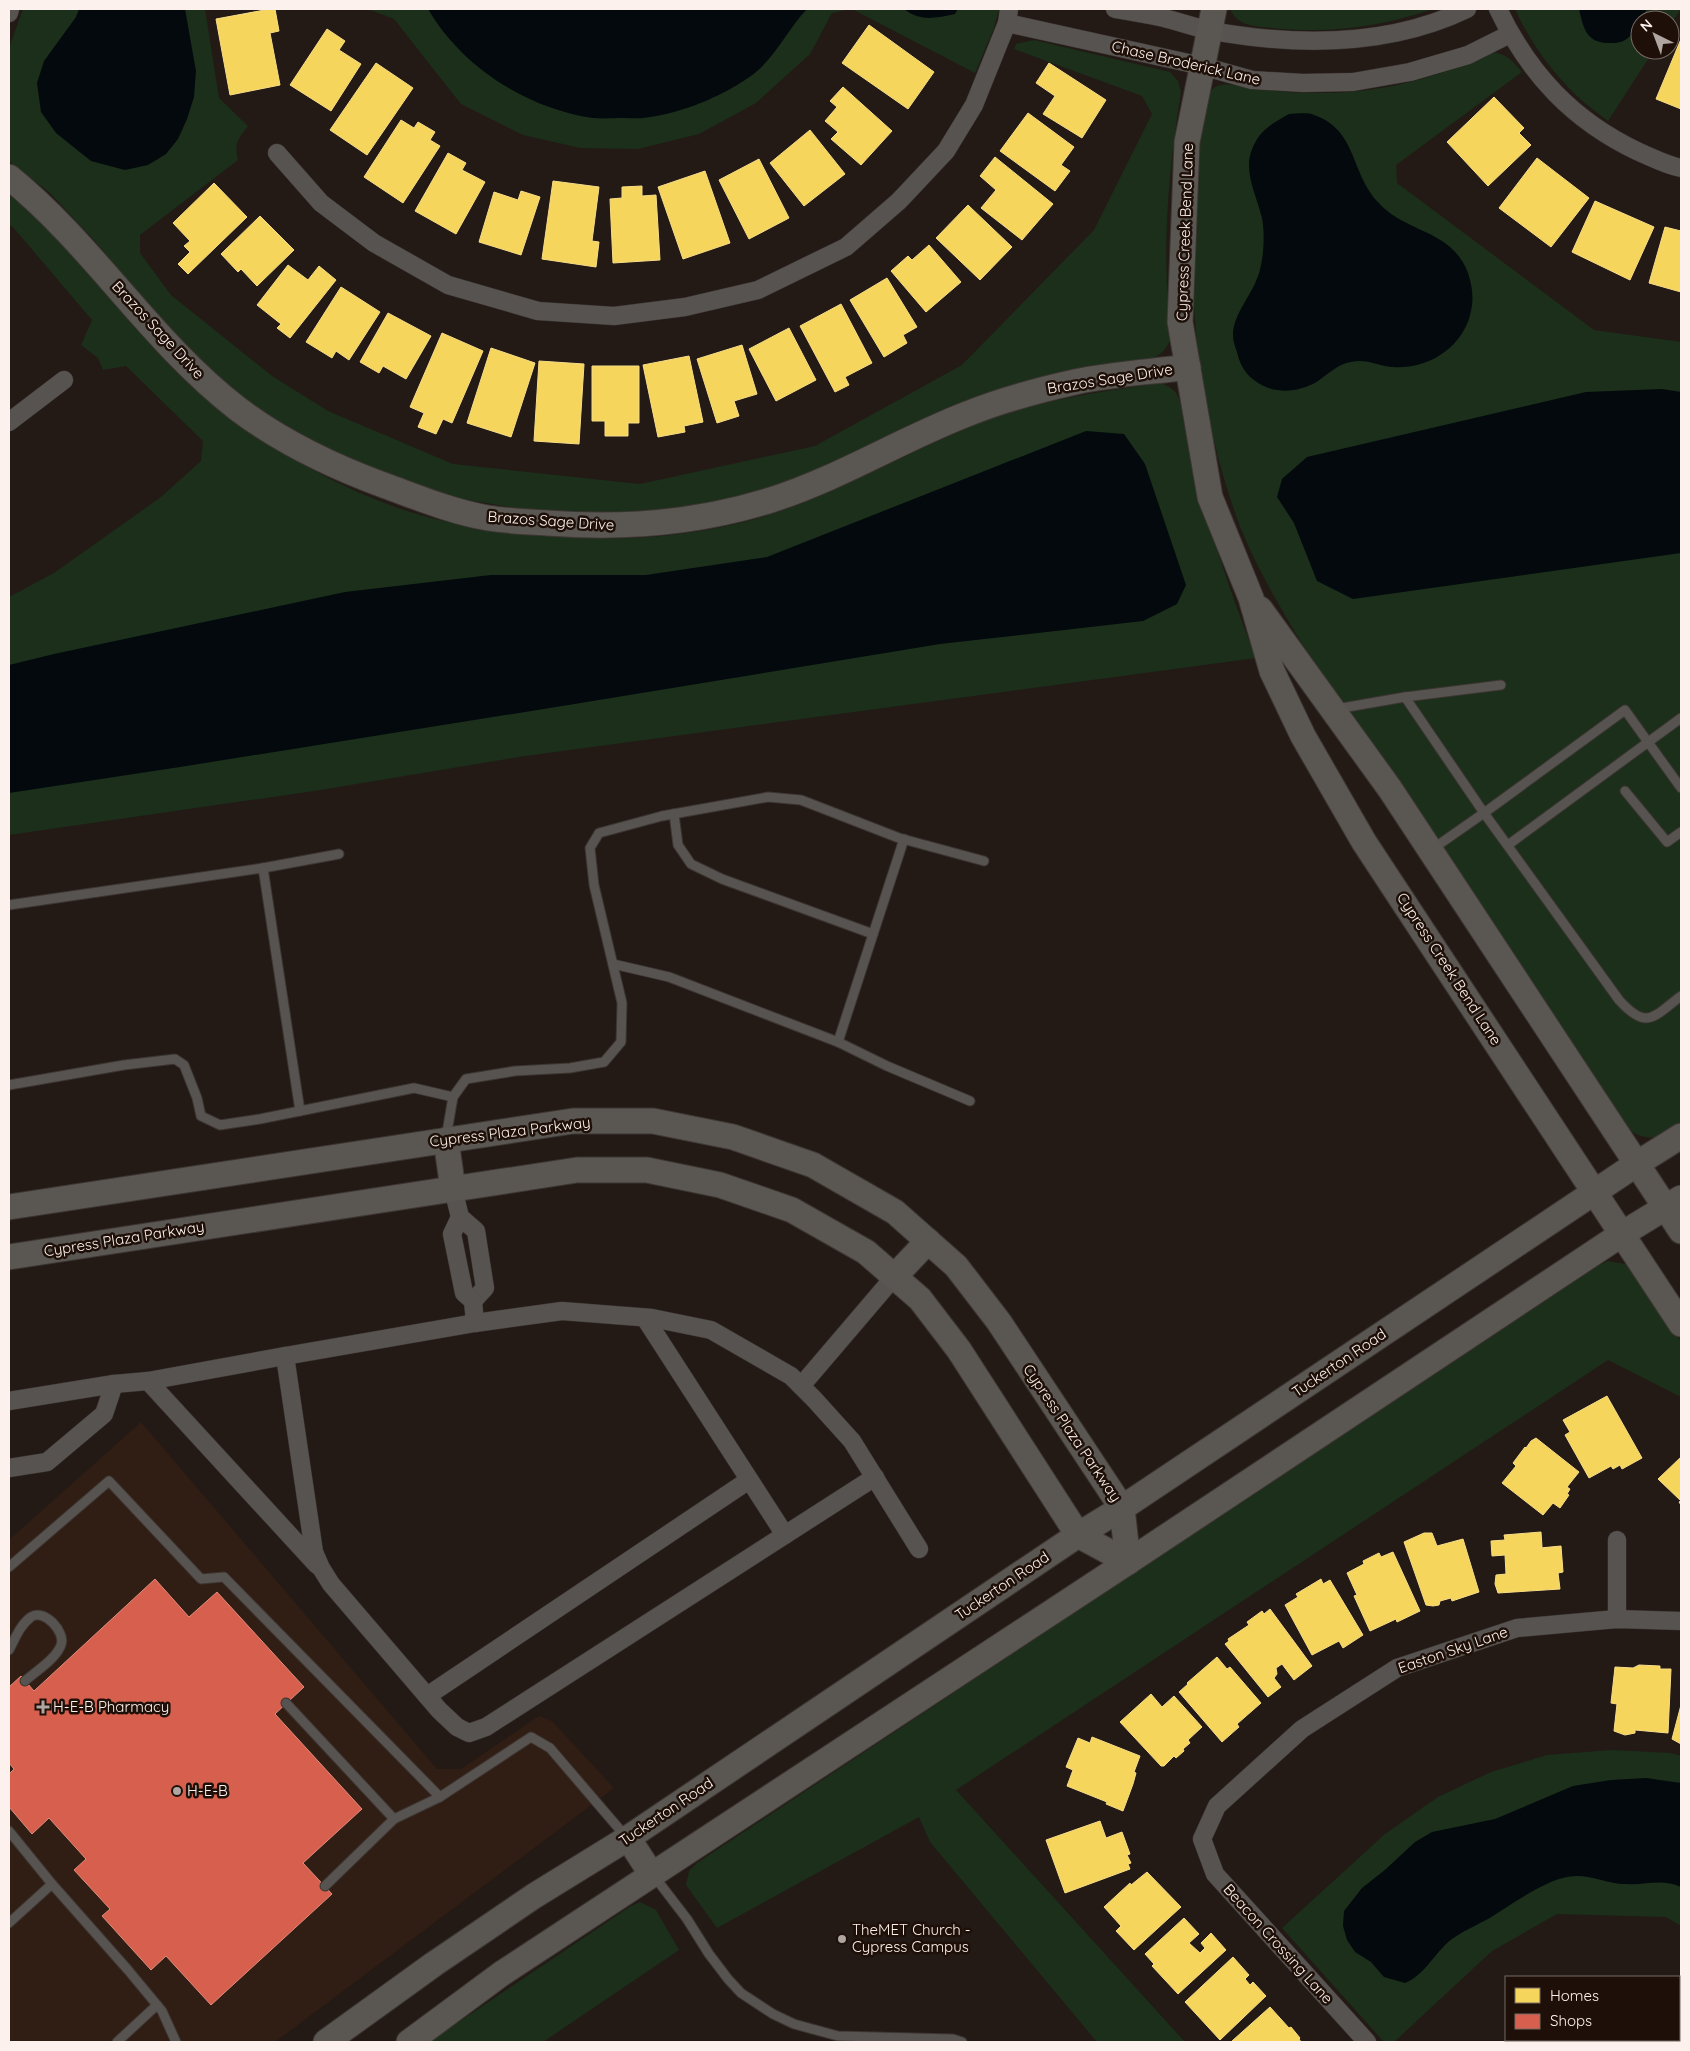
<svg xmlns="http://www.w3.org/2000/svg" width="1690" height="2051" font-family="Quicksand,sans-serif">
	<rect width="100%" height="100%" fill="#231a16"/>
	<polygon fill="#301d13" points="141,1422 437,1769 461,1769 539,1716 552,1721 614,1788 275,2042 9,2042 9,1540"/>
	<g fill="#1b2f1b">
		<path d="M23 9H205L219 98 248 126C238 139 234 143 238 160L140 235V253L171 295 272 376 328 411 453 464 640 484 815 446 962 365 1094 230 1152 114 1142 96 1014 49 1016 44 1034 40 1170 72 1178 81 1181 92C1168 172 1161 255 1171 336 1168 348 1162 354 1151 359L1078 368 1009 387 825 467 769 488 714 502 641 512 574 514 510 507 449 497 332 452 264 412 212 373 165 325 95 241 50 193 9 161V48Z"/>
		<polygon points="368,9 851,9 832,13 810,54 756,103 699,134 638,149 580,148 523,135 461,104 394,19"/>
		<polygon points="852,9 999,9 994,28 975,73"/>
		<path d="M1230 9H1433C1382 27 1326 34 1273 28 1256 26 1238 27 1230 9Z"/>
		<path d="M1515 9H1681L1670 25V20H1640V50H1654L1608 121C1597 112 1585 104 1575 94 1550 70 1529 40 1515 9Z"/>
		<path d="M1493 52C1508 55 1513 61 1522 72L1396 165 1397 183 1594 330 1681 342V1123C1660 1138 1652 1143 1628 1130L1305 649C1282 610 1258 571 1241 529 1214 458 1199 382 1194 307 1193 291 1190 274 1191 258 1192 229 1195 200 1196 171 1198 152 1199 97 1215 87 1225 82 1235 86 1245 87 1280 93 1315 94 1350 92 1400 88 1448 73 1493 52Z"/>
		<path d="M9 190C26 207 44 223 60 240 110 293 150 353 206 399 263 447 351 496 424 516 444 522 466 525 488 529 585 544 684 543 778 512 849 488 912 449 982 422 1039 400 1099 392 1160 383 1183 390 1180 405 1184 425 1201 506 1226 582 1256 658L525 756 314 791 9 835V597L54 573 161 497 201 461 203 441 126 366 103 370 98 358 81 345 92 320 12 226 9 225Z"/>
		<polygon points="1608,1261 1625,1264 1633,1271 1643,1283 1681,1342 1681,1397 1608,1360 956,1790 1185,2042 1097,2042 930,1842 919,1817 717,1928 686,1885 689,1871 697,1863 1598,1266"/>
		<polygon points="1612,1750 1671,1753 1681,1756 1681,1926 1666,1917 1557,1914 1492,1951 1394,2042 1384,2042 1282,1928 1385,1834 1438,1797 1491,1772 1547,1755"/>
		<polygon points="640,1902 656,1910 679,1950 543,2042 429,2042 631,1906"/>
	</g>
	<g fill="#03090d">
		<polygon points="79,9 185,9 196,71 194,97 187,119 178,139 166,154 148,165 125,170 91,161 56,133 41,112 37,83 44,61 76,17"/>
		<path d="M428 9H807C786 31 774 61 748 78 720 97 684 112 650 117 642 119 632 118 624 118 614 118 603 119 593 118 526 108 462 67 428 9Z"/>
		<path d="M904 9H958L955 14C935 18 921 22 904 9Z"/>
		<path d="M1579 9H1647C1642 17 1637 29 1630 36 1625 41 1620 43 1613 43 1587 44 1584 31 1579 9Z"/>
		<path d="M1289 114C1296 114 1307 112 1314 115 1357 130 1350 171 1377 201 1405 234 1451 228 1468 273 1472 286 1474 297 1471 311 1464 347 1428 370 1392 367 1378 366 1366 358 1351 362 1338 364 1328 374 1318 381 1299 393 1272 395 1254 380 1245 374 1239 362 1237 352 1235 347 1233 341 1233 335 1233 316 1249 298 1256 281 1260 273 1262 261 1263 252 1264 242 1264 228 1262 218 1257 197 1244 173 1251 152 1259 130 1270 125 1289 114Z"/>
		<polygon points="1662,389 1681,392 1681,553 1353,599 1317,581 1294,523 1277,497 1282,479 1307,457 1586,392"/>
		<polygon points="1086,431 1124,434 1145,464 1186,585 1177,604 1143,621 940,644 556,707 180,767 9,793 9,665 54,654 345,592 491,575 646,575 767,557"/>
		<path d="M1646 1778 1681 1783V1887C1660 1878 1646 1886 1625 1884 1609 1884 1594 1876 1576 1876 1549 1876 1512 1905 1488 1919 1477 1925 1465 1930 1455 1937 1435 1950 1427 1974 1405 1983L1384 1977 1371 1962 1355 1952 1347 1940 1343 1926 1344 1911 1362 1888 1386 1869 1415 1842 1432 1832 1495 1819 1573 1786 1611 1780Z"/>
	</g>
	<g fill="#f6d55c" stroke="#f8dd87">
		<polygon points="270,9 275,9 279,31 270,33 280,85 230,95 216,19"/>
		<polygon points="869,25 934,72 908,109 842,63"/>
		<polygon points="327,29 345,41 339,50 361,64 331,111 290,85"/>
		<polygon points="1681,39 1681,109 1656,99"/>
		<polygon points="376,63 413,88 367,155 330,130"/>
		<polygon points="1049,63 1106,100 1082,138 1043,114 1055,96 1036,83"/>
		<polygon points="843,87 892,131 861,165 831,139 838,132 825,121 837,107 830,101"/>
		<polygon points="1494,97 1524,128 1519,133 1531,145 1488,186 1447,142"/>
		<polygon points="1028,113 1074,147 1061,165 1070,171 1055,191 1000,151"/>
		<polygon points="401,120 414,128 418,122 435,132 430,140 440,146 403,203 364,177"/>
		<polygon points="810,130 845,174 804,206 770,163"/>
		<polygon points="448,153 466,163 462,170 485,182 456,234 415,211"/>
		<polygon points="995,157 1053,204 1022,240 981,208 996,190 980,176"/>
		<polygon points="1537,158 1589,198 1551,247 1499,208"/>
		<polygon points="759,159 789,218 749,239 719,180"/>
		<polygon points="705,171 730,243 683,259 658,187"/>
		<polygon points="553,181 599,187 592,241 599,242 596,267 542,259"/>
		<polygon points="214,183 247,217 188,274 178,264 190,252 184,246 190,241 173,223"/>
		<polygon points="642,186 642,196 656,195 660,260 613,263 610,199 622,198 622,187"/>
		<polygon points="521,191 540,197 521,255 479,242 494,192 518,200"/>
		<polygon points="1595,201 1654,227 1630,280 1572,252"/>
		<polygon points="968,205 1012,247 980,280 936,238"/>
		<polygon points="260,216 294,250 257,286 241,269 238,272 221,254"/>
		<polygon points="1665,227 1681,231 1681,292 1649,283"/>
		<polygon points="929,245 961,282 926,312 891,271 908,256 912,260"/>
		<polygon points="288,265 308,280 319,266 336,280 290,338 277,328 281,324 257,305"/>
		<polygon points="887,278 917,327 903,335 907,343 884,357 850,300"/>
		<polygon points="341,287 380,312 349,360 336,351 332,358 306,342"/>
		<polygon points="841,304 872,363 845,377 849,385 835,392 800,326"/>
		<polygon points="388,313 431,336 406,379 383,366 379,373 360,362"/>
		<polygon points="789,328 816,380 776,401 749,349"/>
		<polygon points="442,333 483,351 452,423 443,419 436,434 418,427 424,413 410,407"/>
		<polygon points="742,345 757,394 734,401 739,416 717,423 697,359"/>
		<polygon points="491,348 535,363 511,437 467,423"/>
		<polygon points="689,356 703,422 684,426 685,432 658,437 643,365"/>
		<polygon points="539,361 584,364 579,444 534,441"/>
		<polygon points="592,366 639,366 639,423 628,423 628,436 605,436 605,421 592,421"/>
		<polygon points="1607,1396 1642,1458 1622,1469 1620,1465 1613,1469 1611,1466 1589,1478 1565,1435 1570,1432 1563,1420"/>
		<polygon points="1536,1438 1579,1472 1567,1487 1570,1489 1567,1494 1569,1495 1560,1508 1553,1503 1543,1515 1502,1483 1516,1466 1513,1463 1525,1447 1526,1448 1531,1441"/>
		<polygon points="1681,1457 1681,1505 1679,1502 1681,1501 1658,1479"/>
		<polygon points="1541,1532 1542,1547 1540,1548 1561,1546 1563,1572 1558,1573 1560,1589 1498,1593 1495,1584 1496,1575 1506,1574 1505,1555 1492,1556 1491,1541 1505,1540 1504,1535"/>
		<polygon points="1424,1533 1432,1533 1437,1546 1463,1539 1479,1592 1452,1601 1451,1598 1440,1601 1439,1605 1433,1606 1426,1605 1404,1542"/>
		<polygon points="1393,1552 1420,1611 1397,1622 1396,1619 1370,1631 1354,1596 1357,1595 1347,1573 1364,1564 1363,1561 1379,1553 1381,1557"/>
		<polygon points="1321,1579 1323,1584 1330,1580 1363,1635 1343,1648 1339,1641 1312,1655 1285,1605 1298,1597 1296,1594"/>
		<polygon points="1270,1609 1312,1666 1294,1680 1282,1664 1276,1668 1277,1674 1274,1678 1281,1687 1268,1697 1225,1644 1229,1641 1228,1639 1249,1625 1247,1622 1262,1611 1264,1614"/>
		<polygon points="1217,1657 1227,1669 1230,1667 1261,1703 1237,1724 1239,1727 1222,1742 1179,1692 1188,1684 1187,1683"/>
		<polygon points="1639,1665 1660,1666 1660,1669 1671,1669 1668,1733 1635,1730 1635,1733 1625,1735 1614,1731 1617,1704 1611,1703 1615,1667 1633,1668"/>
		<polygon points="1151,1694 1162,1707 1174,1696 1202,1727 1188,1740 1190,1743 1183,1749 1184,1751 1176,1758 1174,1756 1164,1766 1161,1766 1120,1722"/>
		<polygon points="1681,1705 1681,1744 1672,1739"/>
		<polygon points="1092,1737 1140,1756 1134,1772 1136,1773 1133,1784 1123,1811 1106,1804 1107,1802 1067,1786 1073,1770 1066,1767 1078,1738 1090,1743"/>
		<polygon points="1100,1821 1106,1838 1122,1832 1130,1854 1127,1855 1131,1863 1128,1864 1130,1869 1065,1893 1046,1840"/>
		<polygon points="1147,1872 1181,1907 1134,1950 1116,1931 1121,1926 1104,1907 1130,1883 1131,1885"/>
		<polygon points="1184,1918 1199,1934 1189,1943 1200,1953 1205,1948 1201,1943 1211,1933 1226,1950 1178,1994 1152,1966 1154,1964 1145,1954"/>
		<polygon points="1233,1957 1249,1975 1245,1979 1250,1985 1253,1982 1266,1996 1220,2040 1185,2002"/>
		<polygon points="1270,2007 1289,2028 1291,2027 1300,2038 1299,2039 1301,2042 1233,2042 1232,2041"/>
	</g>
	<polygon fill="#d6604d" stroke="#e18c7d" points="155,1579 189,1617 217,1592 304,1687 275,1714 362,1809 303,1863 332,1894 211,2005 166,1956 151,1970 102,1916 110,1909 74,1870 86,1859 49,1818 32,1834 9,1807 9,1774 14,1769 9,1763 9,1687 21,1676 34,1691"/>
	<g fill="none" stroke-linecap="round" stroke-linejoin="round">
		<g stroke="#3c3531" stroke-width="11">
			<g id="lane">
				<polyline points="1405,697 1484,813 1431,850"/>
				<polyline points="1336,709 1405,697 1501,685"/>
				<path d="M1681 788 1625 710 1484 813 1619 1000C1647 1031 1653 1017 1681 996"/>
				<polyline points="1625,791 1667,842 1681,832"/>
				<polyline points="674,814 678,845 691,864 722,879 873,934"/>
				<polyline points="1508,845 1681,718"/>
				<polyline points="263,868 339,854"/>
				<polyline points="9,905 263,868 300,1111"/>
				<polyline points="613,964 669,977 838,1042 887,1066 970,1101"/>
				<polyline points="838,1042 904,839"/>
				<polyline points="9,1085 124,1065 175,1059 184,1065 197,1098 201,1116 220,1125 260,1119 414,1088 453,1097"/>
				<polyline points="446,1138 453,1097 466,1079 515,1071 570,1068 604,1062 621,1042 622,1003 594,885 590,848 599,833 662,816 768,797 801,800 899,838 984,861"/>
				<polyline points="9,1567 109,1481 201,1579 224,1577 440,1797 531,1737 550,1748 627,1838"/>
				<path d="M9 1650C15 1639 20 1625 31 1617 44 1608 66 1632 61 1645 56 1659 36 1671 25 1681"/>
				<polyline points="286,1703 394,1819 325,1886"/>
				<polyline points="394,1819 440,1797"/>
				<polyline points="9,1831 52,1884 128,1970 162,2011 176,2042"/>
				<polyline points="654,1876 687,1919 709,1954 728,1979 741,1993 773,2014 794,2024 838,2036 953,2039 962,2042"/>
				<polyline points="9,1923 52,1884"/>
				<polyline points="117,2042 157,2005"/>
			</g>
		</g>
		<g stroke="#3c3531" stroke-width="19">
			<g id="street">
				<path d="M1115 9C1131 12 1148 14 1164 18 1180 22 1196 28 1212 31 1296 46 1388 47 1467 9"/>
				<path d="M1498 9C1529 74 1573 121 1639 152 1653 158 1666 165 1681 168"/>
				<polyline points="9,13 10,9"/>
				<polyline points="1007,23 1202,66 1252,80 1303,83 1353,82 1410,72 1468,55 1510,34"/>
				<polyline points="277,153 321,203 374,243 448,285 538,311 614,316 685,307 758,290 846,247 899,201 946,151 974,105 1007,23 1009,9"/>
				<polyline points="9,422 64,380"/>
				<polyline points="453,1189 460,1217 476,1231 485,1288 473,1301"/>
				<polyline points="460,1217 452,1234 464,1293 473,1301 475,1323 285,1356 314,1552 321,1568 331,1584 439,1710 457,1727 469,1733 486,1727 875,1477"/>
				<polyline points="645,1318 785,1535"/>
				<polyline points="475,1323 562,1311 652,1318 711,1330 791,1376 814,1399 852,1441 919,1549"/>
				<polyline points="148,1381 317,1565"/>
				<polyline points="801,1386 894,1277"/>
				<polyline points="9,1401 114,1384"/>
				<polyline points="9,1468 47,1462 104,1414 114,1384 148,1381 285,1356"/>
				<polyline points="1617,1619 1617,1540"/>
				<polyline points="427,1696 749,1480"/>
				<polyline points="1367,2042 1215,1874 1202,1839 1217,1806 1302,1729 1397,1668 1517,1628 1617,1619 1681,1621"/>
				<polyline points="1596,2042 1611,2040 1624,2042"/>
			</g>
		</g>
		<g stroke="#3c3531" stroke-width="27">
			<g id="secondary">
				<polyline points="1214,9 1187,142 1180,322 1210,497 1251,598 1272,671 1303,736 1364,842 1681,1324"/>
				<path d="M9 177C94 246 151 342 238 409 283 443 334 467 386 486 419 498 453 512 488 518 507 521 528 522 547 523 624 529 698 523 771 500 840 478 900 440 967 414 1002 400 1039 390 1075 382 1112 374 1151 372 1188 367"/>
				<polyline points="1260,609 1390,789 1681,1231"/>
				<polyline points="446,1140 453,1189"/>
				<polyline points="9,1207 573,1121 653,1121 733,1137 813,1165 895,1212 956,1266 999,1322 1122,1508 1128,1562"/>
				<polyline points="9,1257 577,1170 647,1170 720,1185 792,1210 866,1252 920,1299 959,1350 1078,1535 1128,1562"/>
				<polyline points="894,1277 928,1241"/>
				<polyline points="628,1838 652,1875"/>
				<polyline points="326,2042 434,1964 534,1896 628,1838 1078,1535 1122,1508 1638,1163 1681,1136"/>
				<polyline points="409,2042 501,1974 1128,1562 1622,1234 1681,1198"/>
			</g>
		</g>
		<use href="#lane" stroke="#575350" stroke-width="9"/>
		<use href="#street" stroke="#575350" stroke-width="18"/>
		<use href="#secondary" stroke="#5a5652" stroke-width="25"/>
	</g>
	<g fill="#b0a6a1" stroke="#1e1009" stroke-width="2">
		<path d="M40.5 1699.5h5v5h5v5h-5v5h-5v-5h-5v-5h5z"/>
		<circle cx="177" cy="1791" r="5"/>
		<circle cx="842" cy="1939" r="5"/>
	</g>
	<g text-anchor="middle" stroke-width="5" stroke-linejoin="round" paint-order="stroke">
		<g font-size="15" fill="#fcf1ec" stroke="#1e1009">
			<text transform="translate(1186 63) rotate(13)" y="5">Chase Broderick Lane</text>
			<text transform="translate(1185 232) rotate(-88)" y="5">Cypress Creek Bend Lane</text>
			<text transform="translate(158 330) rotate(47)" y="5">Brazos Sage Drive</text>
			<text transform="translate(1110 379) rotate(-9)" y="5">Brazos Sage Drive</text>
			<text transform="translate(551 521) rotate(4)" y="5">Brazos Sage Drive</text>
			<text transform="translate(1449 969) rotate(57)" y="5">Cypress Creek Bend Lane</text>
			<text transform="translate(510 1132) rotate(-7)" y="5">Cypress Plaza Parkway</text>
			<text transform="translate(124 1239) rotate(-9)" y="5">Cypress Plaza Parkway</text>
			<text transform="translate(1339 1363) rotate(-34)" y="5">Tuckerton Road</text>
			<text transform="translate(1072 1433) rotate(56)" y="5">Cypress Plaza Parkway</text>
			<text transform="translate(1002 1586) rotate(-34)" y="5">Tuckerton Road</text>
			<text transform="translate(1453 1650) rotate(-19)" y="5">Easton Sky Lane</text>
			<text transform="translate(666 1812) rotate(-34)" y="5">Tuckerton Road</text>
			<text transform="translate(1278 1944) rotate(48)" y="5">Beacon Crossing Lane</text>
		</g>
		<g font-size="15" fill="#fcf1ec" stroke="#1e1009" text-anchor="start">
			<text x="53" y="1712">H-E-B Pharmacy</text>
			<text x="187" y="1796">H-E-B</text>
			<text x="852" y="1935">TheMET Church -<tspan x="852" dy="17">Cypress Campus</tspan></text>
		</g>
	</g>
	<rect width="1690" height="2051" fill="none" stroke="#fcf1ec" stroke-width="20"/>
	<rect x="1505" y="1976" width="175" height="65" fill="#1e1009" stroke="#776a64"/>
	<rect x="1515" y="1988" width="25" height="15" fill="#f6d55c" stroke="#776a64"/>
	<text x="1550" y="2001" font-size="15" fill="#fcf1ec">Homes</text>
	<rect x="1515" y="2014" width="25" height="15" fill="#d6604d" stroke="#776a64"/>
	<text x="1550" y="2026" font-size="15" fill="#fcf1ec">Shops</text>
	<g transform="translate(1655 35) rotate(318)"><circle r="24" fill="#1e1009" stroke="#776a64"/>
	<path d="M0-4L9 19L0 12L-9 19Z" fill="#b0a6a1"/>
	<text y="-8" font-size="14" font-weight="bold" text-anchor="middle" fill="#fcf1ec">N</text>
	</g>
</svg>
